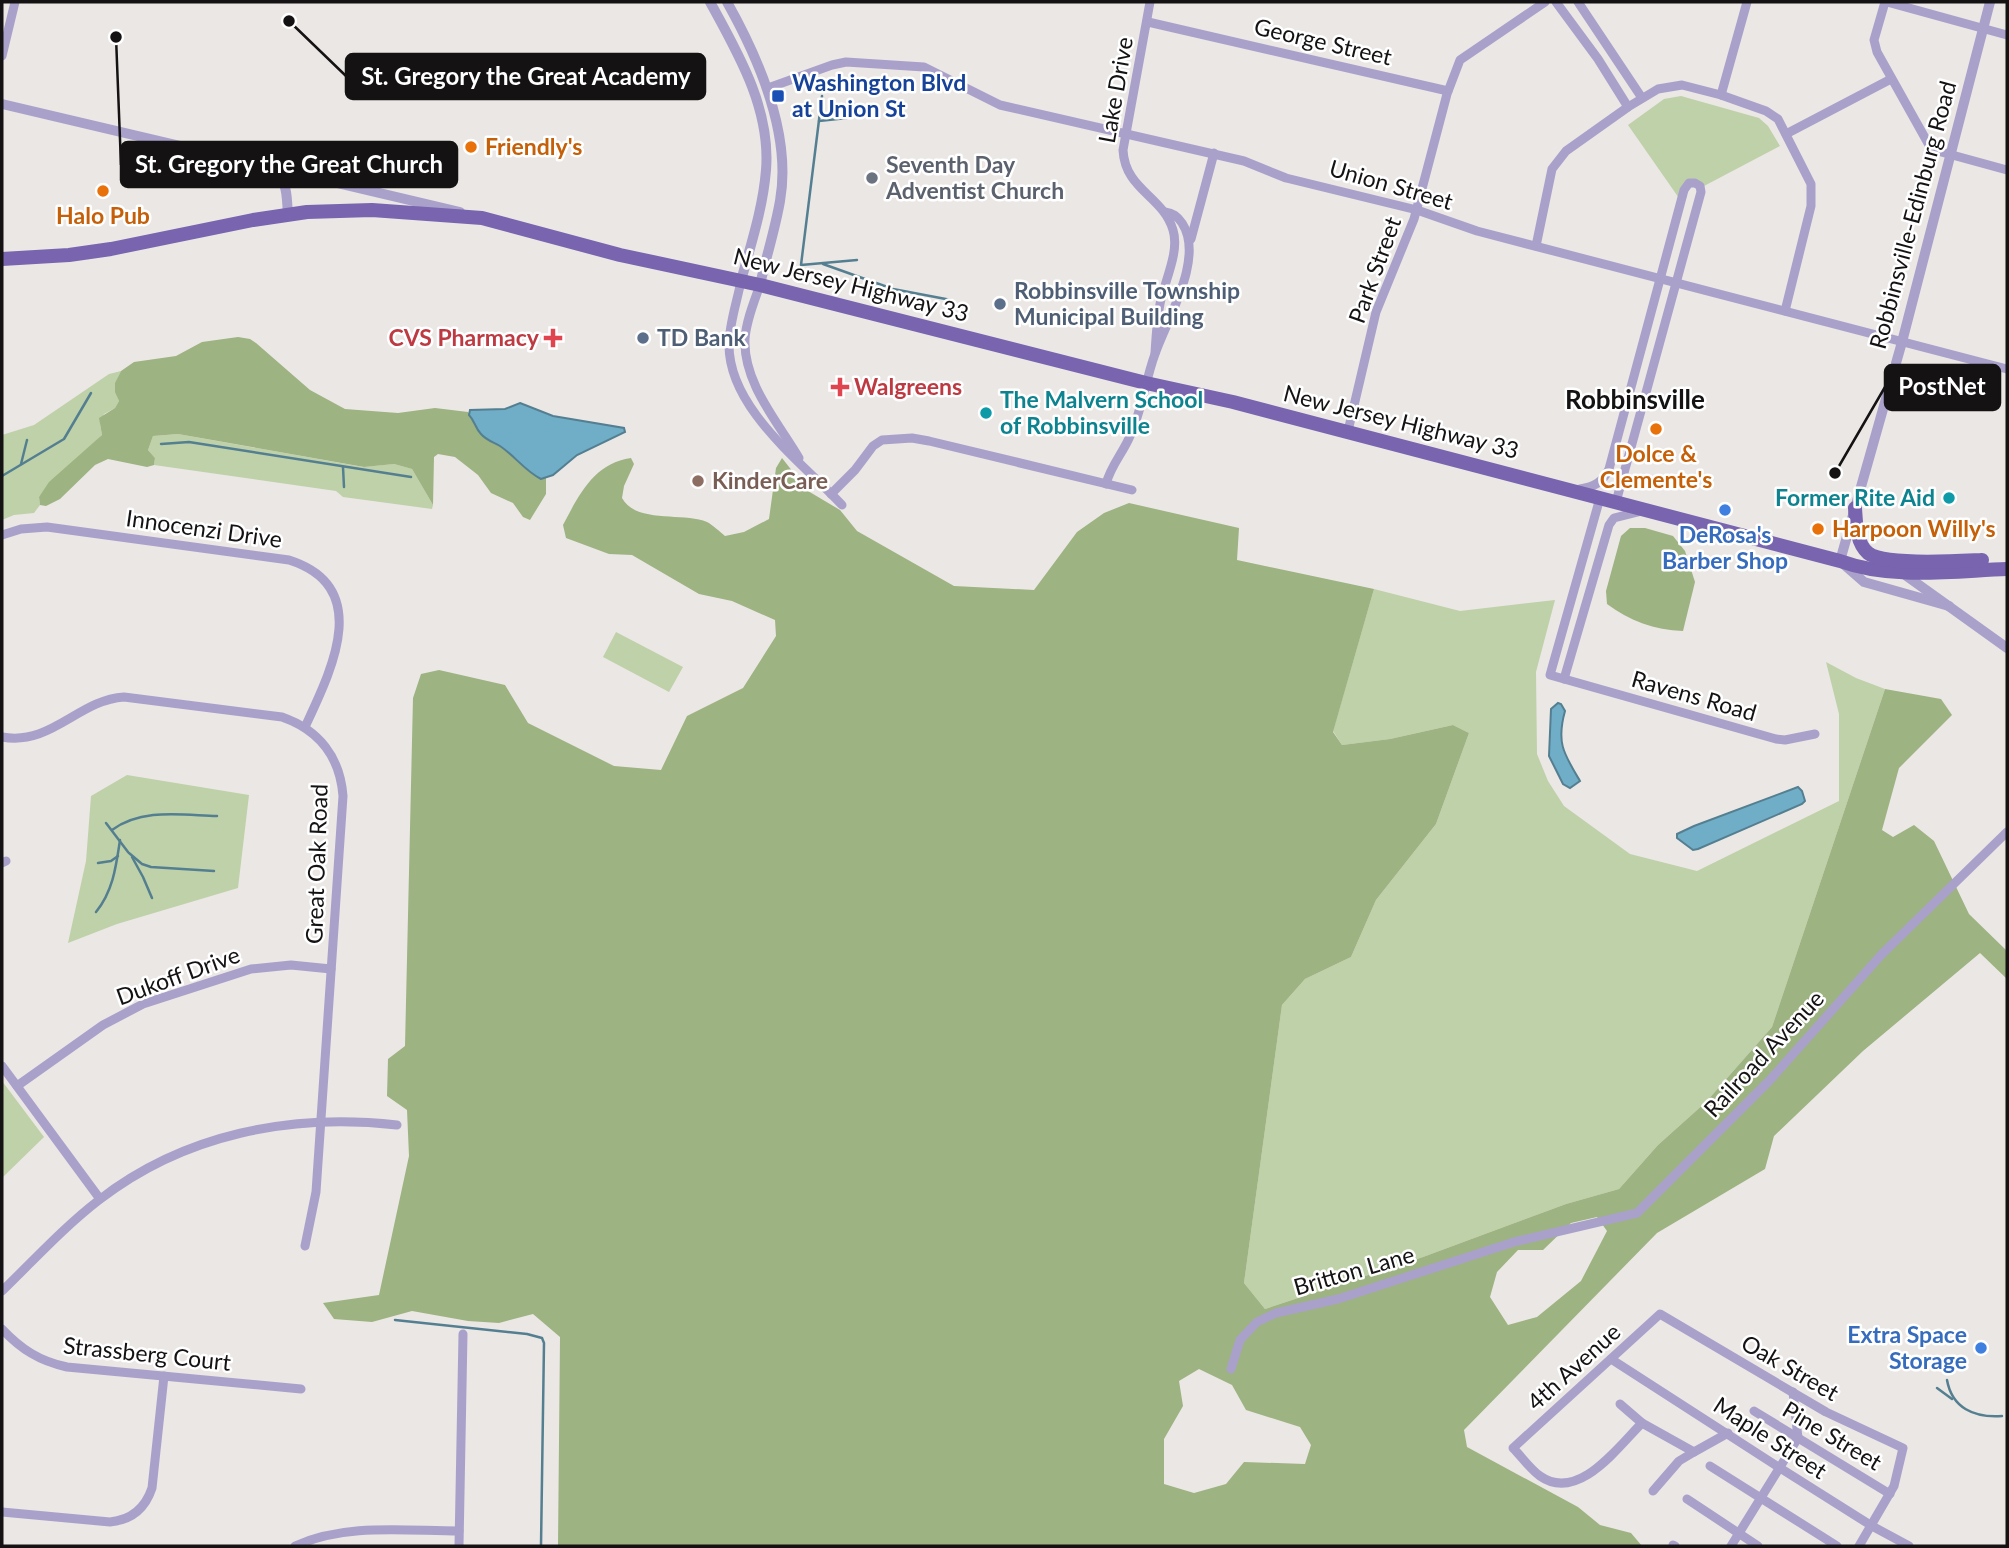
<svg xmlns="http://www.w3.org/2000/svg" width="2009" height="1548" font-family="Lato,sans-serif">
	<rect width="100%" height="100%" fill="#ebe7e5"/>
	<g fill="#bfd1a8">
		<polygon points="1681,96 1759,118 1768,126 1780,146 1704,186 1689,183 1681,201 1628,125 1664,99"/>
		<path d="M121 371C115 383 114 389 119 401L115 408 104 414 100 424 102 435 39 497 40 505 34 513 14 515 2 520V435L34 425 109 374Z"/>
		<polygon points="178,434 363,467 394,464 412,469 433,505 432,509 343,497 336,491 154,465 155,458 148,450 153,436"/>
		<polygon points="1374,589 1460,611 1555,600 1536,672 1537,754 1548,781 1564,806 1630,854 1697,871 1839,801 1839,714 1826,662 1856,678 1885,689 1772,1027 1706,1102 1658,1145 1619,1189 1566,1204 1423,1257 1265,1309 1244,1283 1282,1005 1305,979 1351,957 1376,900 1436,824 1469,733 1453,725 1390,739 1342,745 1333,731"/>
		<polygon points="616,632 683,667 669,692 603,657"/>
		<polygon points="127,775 249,795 238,888 117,924 68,943 86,861 91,796"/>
		<polygon points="2,1081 44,1137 2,1178"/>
	</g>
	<g fill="#9db381" fill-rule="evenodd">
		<polygon points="238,337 250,339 256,343 310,390 345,409 398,413 435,408 468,412 486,439 499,445 537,477 546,478 546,494 530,520 523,517 513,503 491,493 478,475 455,457 438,454 434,457 433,505 412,469 394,464 364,467 178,434 153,436 148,450 155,458 154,465 147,467 108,459 95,465 60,499 46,506 40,505 39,497 49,482 102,435 99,418 115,408 119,401 115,392 115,383 121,371 134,362 176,356 202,342"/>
		<path d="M631 458 634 464 624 486 622 498C636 524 684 512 707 522 713 525 720 532 725 536L744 532 769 519 776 468 782 458 808 491 840 510 857 531 954 586 1034 590 1077 532 1104 513 1129 503 1239 528 1237 560 1374 589 1333 732 1342 745 1390 739 1453 725 1469 733 1436 824 1376 900 1351 957 1305 979 1282 1005 1244 1283 1265 1309 1423 1257 1566 1204 1619 1189 1658 1145 1706 1102 1772 1027 1885 689 1941 699 1952 715 1899 768 1882 830 1893 837 1914 825 1934 841 1969 914 2007 951V979L1980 953 1863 1051 1774 1136 1765 1169 1657 1233 1464 1430 1467 1447 1578 1507 1600 1525 1631 1533 1642 1546H558L560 1337 533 1314 499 1323 468 1321 412 1311 372 1322 334 1319 323 1303 379 1295 409 1156 407 1110 387 1096 388 1059 405 1046 413 698 421 674 439 670 505 685 528 723 614 766 661 770 687 716 743 688 776 636 775 620 732 601 699 594 632 555 609 554 566 538 563 525C579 495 594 463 631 458ZM1597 1217 1607 1231 1581 1281 1537 1317 1508 1325 1490 1297 1497 1272 1518 1250H1543L1571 1223ZM1199 1369 1232 1385 1246 1410 1300 1427 1311 1445 1305 1464 1244 1462 1226 1484 1194 1493 1164 1484V1439L1183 1406 1179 1381Z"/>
		<path d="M1630 528H1645L1673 536 1685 551 1695 582 1683 631C1654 630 1630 621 1607 604L1606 591 1621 536Z"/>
	</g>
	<g fill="#70aec8" stroke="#547f91" stroke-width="2">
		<path d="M520 403 553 416 624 428 625 432 577 455 553 475 541 479C525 471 515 456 500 446 493 442 486 440 481 434 475 428 475 421 469 415L470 410 505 409Z"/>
		<path d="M1558 703 1561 704 1565 711C1556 743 1564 754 1580 781L1570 788 1563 784 1549 756 1551 709Z"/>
		<polygon points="1798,787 1802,791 1805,801 1802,804 1698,849 1693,850 1677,838 1677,834 1694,826"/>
	</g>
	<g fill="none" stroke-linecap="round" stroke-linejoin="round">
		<g stroke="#547f91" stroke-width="2.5">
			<polyline points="822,96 801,265 857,260"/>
			<polyline points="819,121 847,118"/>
			<polyline points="823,264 893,289 951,300"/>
			<polyline points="161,444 189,442 411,477"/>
			<polyline points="21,464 27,440"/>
			<polyline points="343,467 344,487"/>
			<polyline points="2,476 64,439 91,393"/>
			<polyline points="106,823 128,852"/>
			<path d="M112 830C142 808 181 815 217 816"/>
			<polyline points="129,853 142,864 151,867 214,871"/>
			<polyline points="132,857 143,877 152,898"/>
			<polyline points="98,863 111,861 118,856"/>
			<path d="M96 912C113 891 116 867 120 840"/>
			<polyline points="395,1320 527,1334 542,1338 544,1343 541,1546"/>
			<path d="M1947 1380C1952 1408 1974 1418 2002 1416"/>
			<polyline points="1937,1388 1952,1399"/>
		</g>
		<g stroke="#aaa1cb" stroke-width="9">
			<path d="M1150 2 1123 150C1125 190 1163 196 1173 230 1180 252 1164 282 1160 304 1157 320 1156 336 1155 353"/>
			<polyline points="1556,2 1598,59 1628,107"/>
			<polyline points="1578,2 1642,98"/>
			<polyline points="1885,2 1874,40 1877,52 1929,145 1934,150 2007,170"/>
			<polyline points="1887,2 2007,35"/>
			<polyline points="1148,22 1448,91"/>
			<polyline points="2,56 15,2"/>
			<polyline points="768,88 832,65 846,62 924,67 1000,105 1244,161 1286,178 1417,210 1477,231 2007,369"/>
			<polyline points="1721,95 1747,2"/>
			<polyline points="1786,134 1891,79"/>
			<polyline points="1191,239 1214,153"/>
			<polyline points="1536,246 1552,169 1566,151 1628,107 1658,89 1682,85 1721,95 1766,111 1778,119 1811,184 1811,206 1785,311"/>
			<path d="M741 281C737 302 729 324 729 345 729 409 802 462 842 505"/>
			<path d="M760 285C754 302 746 321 745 339 743 383 778 422 799 458"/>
			<polyline points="1348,431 1376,312 1414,219 1447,94 1460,60 1545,2"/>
			<path d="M1106 484C1111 465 1123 453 1130 436 1142 411 1145 381 1155 354 1167 319 1205 258 1182 223 1177 216 1173 213 1165 212"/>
			<path d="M1580 489C1594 487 1603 482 1609 469L1684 190 1689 183H1695L1700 186 1701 192 1616 502"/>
			<polyline points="831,494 855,470 873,446 882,440 912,438 929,441 1132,490"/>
			<polyline points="1600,498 1550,675 1776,739 1785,740 1815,734"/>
			<path d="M2 535 21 529 47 527 289 560C374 587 331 671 305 727"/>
			<polyline points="1564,679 1609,525 1614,518 1638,512"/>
			<path d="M2 737C52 746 78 700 124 697L282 717C319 730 340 757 343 796L316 1192 305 1246"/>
			<polyline points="2,863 6,861"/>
			<polyline points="2,1066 100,1199"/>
			<polyline points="17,1086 103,1025 143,1004 251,969 291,965 331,969"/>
			<path d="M2 1291C34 1260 64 1227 99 1200 184 1134 291 1113 397 1125"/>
			<path d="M2 1329C21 1349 39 1361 67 1367L301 1389"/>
			<polyline points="1611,1359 1780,1468 1872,1526 1909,1546"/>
			<polyline points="1231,1369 1240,1340 1257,1322 1276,1313 1338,1299 1514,1242 1637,1213 1770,1080 1882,954 2007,832"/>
			<polyline points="1620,1404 1642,1423 1694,1452 1728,1433"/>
			<polyline points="1754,1411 1890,1494"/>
			<path d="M1642 1423C1618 1447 1578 1503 1540 1476 1530 1469 1522 1457 1513 1448L1660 1314 1826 1412 1903 1448 1894 1486 1859 1546"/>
			<polyline points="1710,1466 1837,1546"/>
			<polyline points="1653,1491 1679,1461 1694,1452"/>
			<polyline points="1687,1499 1758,1546"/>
			<path d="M2 1512 110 1522C131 1520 145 1509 152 1488L164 1376"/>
			<polyline points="1673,1545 1675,1546"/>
			<path d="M295 1546C346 1523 405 1531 459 1531"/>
			<polyline points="459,1546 463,1334"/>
			<polyline points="1731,1546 1798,1438 1793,1392"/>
		</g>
		<g stroke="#aaa1cb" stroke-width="10">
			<path d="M710 2C738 53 771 109 766 170 763 208 751 244 741 281"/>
			<path d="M727 2C759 59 792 134 780 201 775 230 766 257 760 285"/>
			<polyline points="2,104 460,212"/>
			<path d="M270 169C289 182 286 193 288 214"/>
			<polyline points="1901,572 2007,648"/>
			<polyline points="1949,606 1864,582 1840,561 1902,342 1990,2"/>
		</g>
		<g stroke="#7864af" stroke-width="14">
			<path d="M2 259 69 255 111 249 253 220 307 212 372 210 482 218 620 255 760 285 1146 383 1233 402 1840 561C1892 580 1953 571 2007 569"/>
			<path d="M1855 508C1856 522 1856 543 1868 553 1884 566 1959 561 1982 560"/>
		</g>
	</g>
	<rect fill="#1a4fb4" stroke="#fff" stroke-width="2.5" x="771" y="89" width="14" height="14" rx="3.5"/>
	<g fill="#e8710a" stroke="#fff" stroke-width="2.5">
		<circle cx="471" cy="147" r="7"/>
		<circle cx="103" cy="191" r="7"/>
		<circle cx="1656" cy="429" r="7"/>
		<circle cx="1818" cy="529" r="7"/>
	</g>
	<circle fill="#6b7280" stroke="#fff" stroke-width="2.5" cx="872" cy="178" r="7"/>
	<g fill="#5c6f8a" stroke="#fff" stroke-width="2.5">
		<circle cx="1000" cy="304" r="7"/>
		<circle cx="643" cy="338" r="7"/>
	</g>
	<g fill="#e0444e" stroke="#fff" stroke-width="2.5">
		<path d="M549.5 327.5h7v7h7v7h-7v7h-7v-7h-7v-7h7z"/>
		<path d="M836.5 376.5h7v7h7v7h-7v7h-7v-7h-7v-7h7z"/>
	</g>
	<g fill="#0f9aa8" stroke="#fff" stroke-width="2.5">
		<circle cx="986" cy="413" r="7"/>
		<circle cx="1949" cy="498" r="7"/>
	</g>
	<circle fill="#8d6e63" stroke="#fff" stroke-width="2.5" cx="698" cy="481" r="7"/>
	<g fill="#3f7fe0" stroke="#fff" stroke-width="2.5">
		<circle cx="1725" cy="510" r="7"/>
		<circle cx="1981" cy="1348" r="7"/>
	</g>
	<g text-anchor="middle" stroke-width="5" stroke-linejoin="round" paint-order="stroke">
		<g font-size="23" fill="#141212" stroke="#fff">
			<text transform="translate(1323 42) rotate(13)" y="8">George Street</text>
			<text transform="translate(1116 90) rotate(-80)" y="8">Lake Drive</text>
			<text transform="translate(1391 185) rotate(16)" y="8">Union Street</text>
			<text transform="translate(1913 215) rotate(-75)" y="8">Robbinsville-Edinburg Road</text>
			<text transform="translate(1375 270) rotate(-70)" y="8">Park Street</text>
			<text transform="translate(851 285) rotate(14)" y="8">New Jersey Highway 33</text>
			<text transform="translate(1401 422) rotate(14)" y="8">New Jersey Highway 33</text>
			<text transform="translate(204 529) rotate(8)" y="8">Innocenzi Drive</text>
			<text transform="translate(1694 696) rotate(16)" y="8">Ravens Road</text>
			<text transform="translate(317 864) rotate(-88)" y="8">Great Oak Road</text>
			<text transform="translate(178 976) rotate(-20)" y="8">Dukoff Drive</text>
			<text transform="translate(1764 1054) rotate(-47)" y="8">Railroad Avenue</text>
			<text transform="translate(1354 1271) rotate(-16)" y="8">Britton Lane</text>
			<text transform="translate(147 1354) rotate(6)" y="8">Strassberg Court</text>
			<text transform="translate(1574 1367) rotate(-42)" y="8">4th Avenue</text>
			<text transform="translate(1790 1368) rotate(30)" y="8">Oak Street</text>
			<text transform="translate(1832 1436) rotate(31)" y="8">Pine Street</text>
			<text transform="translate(1770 1438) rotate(33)" y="8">Maple Street</text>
		</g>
		<g font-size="23" font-weight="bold" fill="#164399" stroke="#fff" text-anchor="start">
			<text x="792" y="91">Washington Blvd<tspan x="792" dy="26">at Union St</tspan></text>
		</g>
		<g font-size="23" font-weight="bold" fill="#c56008" stroke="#fff" text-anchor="start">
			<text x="485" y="155">Friendly's</text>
			<text x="103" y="224" text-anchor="middle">Halo Pub</text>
			<text x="1656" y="462" text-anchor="middle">Dolce &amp;<tspan x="1656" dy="26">Clemente's</tspan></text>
			<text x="1832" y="537">Harpoon Willy's</text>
		</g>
		<g font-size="23" font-weight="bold" fill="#5b616d" stroke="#fff" text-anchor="start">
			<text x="886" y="173">Seventh Day<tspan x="886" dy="26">Adventist Church</tspan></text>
		</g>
		<g font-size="23" font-weight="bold" fill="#4e5e75" stroke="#fff" text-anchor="start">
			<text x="1014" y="299">Robbinsville Township<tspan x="1014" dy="26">Municipal Building</tspan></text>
			<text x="657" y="346">TD Bank</text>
		</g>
		<g font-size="23" font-weight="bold" fill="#be3a42" stroke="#fff" text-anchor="end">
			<text x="539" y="346">CVS Pharmacy</text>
			<text x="854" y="395" text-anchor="start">Walgreens</text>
		</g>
		<g font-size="23" font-weight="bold" fill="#0d838f" stroke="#fff" text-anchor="start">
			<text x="1000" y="408">The Malvern School<tspan x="1000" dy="26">of Robbinsville</tspan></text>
			<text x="1935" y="506" text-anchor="end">Former Rite Aid</text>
		</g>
		<g font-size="23" font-weight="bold" fill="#785e54" stroke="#fff" text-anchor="start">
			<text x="712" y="489">KinderCare</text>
		</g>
		<g font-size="23" font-weight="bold" fill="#366cbe" stroke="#fff">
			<text x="1725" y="543">DeRosa's<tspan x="1725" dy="26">Barber Shop</tspan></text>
			<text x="1967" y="1343" text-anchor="end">Extra Space<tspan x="1967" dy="26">Storage</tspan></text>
		</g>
		<g font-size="26" font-weight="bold" fill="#141212" stroke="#fff">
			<text x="1635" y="409">Robbinsville</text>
		</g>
	</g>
	<path fill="none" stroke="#141212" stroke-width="2.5" d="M289 21L346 76M116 37L121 165M1835 473L1885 387"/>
	<g fill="#141212" stroke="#fff" stroke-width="2.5">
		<circle cx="289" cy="21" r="7"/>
		<circle cx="116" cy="37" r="7"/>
		<circle cx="1835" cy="473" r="7"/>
	</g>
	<g fill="#141212" stroke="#141212" stroke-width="2.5">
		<rect x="346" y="54" width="359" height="45" rx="7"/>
		<rect x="121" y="142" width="336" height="45" rx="7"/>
		<rect x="1885" y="365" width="115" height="45" rx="7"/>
	</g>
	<g font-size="24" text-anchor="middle" font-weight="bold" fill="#fff">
		<text x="526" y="85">St. Gregory the Great Academy</text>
		<text x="289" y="173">St. Gregory the Great Church</text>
		<text x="1942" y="395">PostNet</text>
	</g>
	<rect width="2009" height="1548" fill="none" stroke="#141212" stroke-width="7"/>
</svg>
